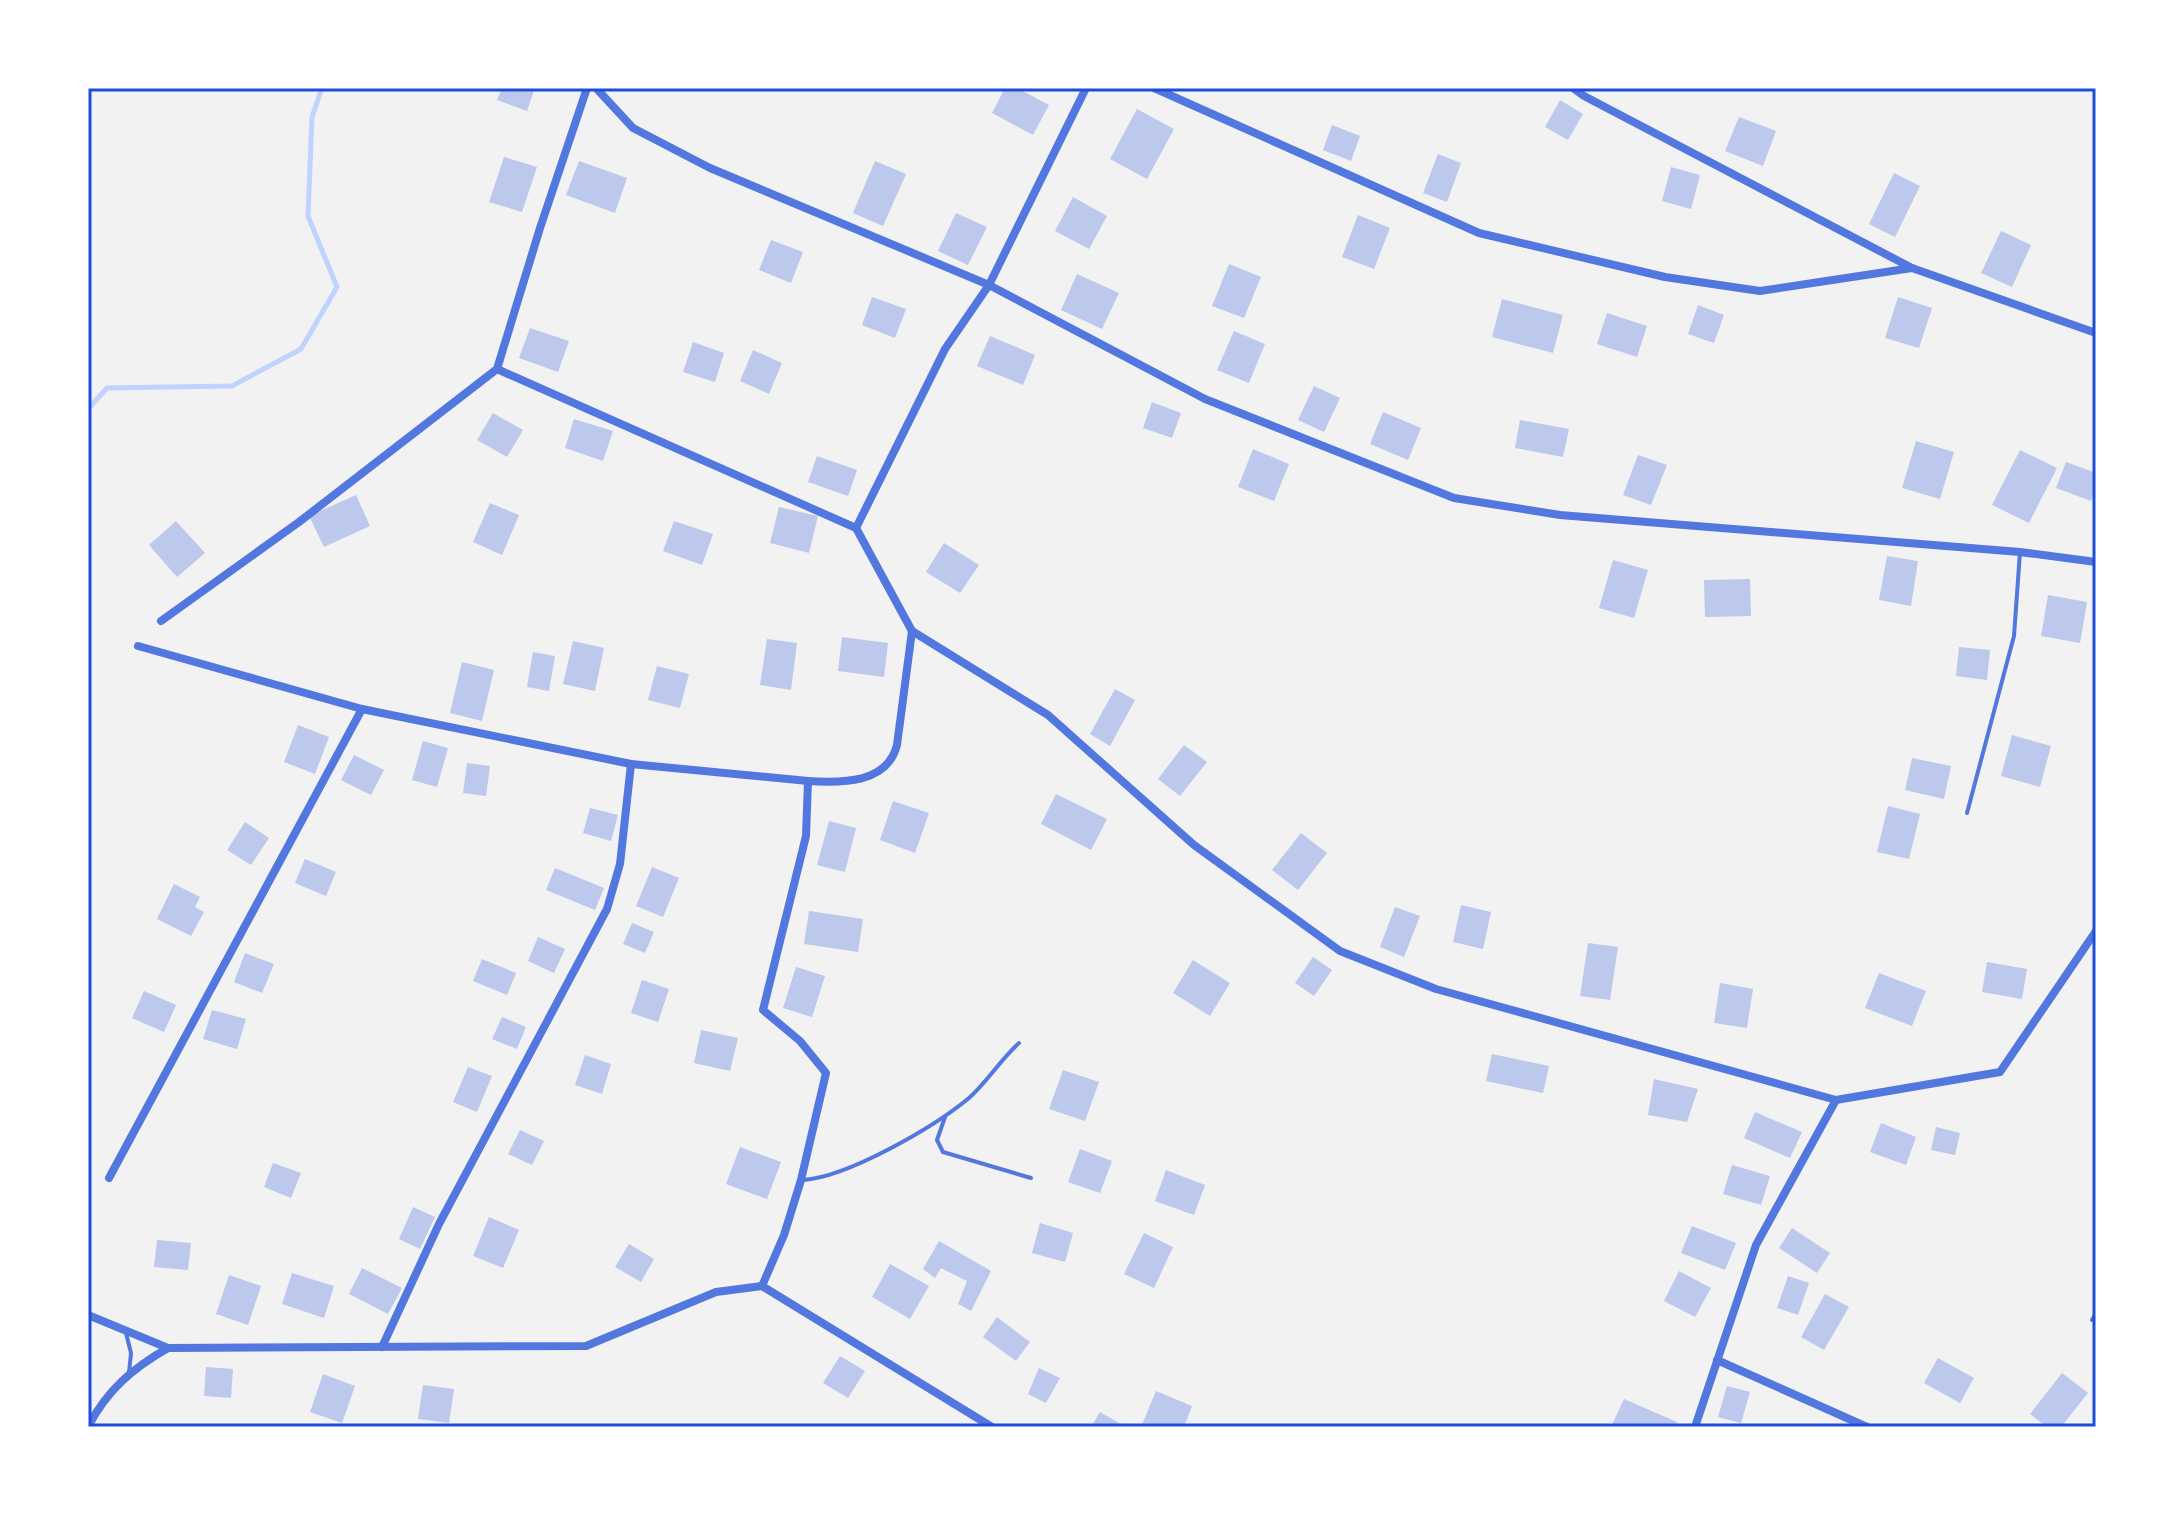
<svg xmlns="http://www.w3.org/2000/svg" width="2184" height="1515" font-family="'PT Sans',sans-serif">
	<rect width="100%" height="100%" fill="#f2f2f2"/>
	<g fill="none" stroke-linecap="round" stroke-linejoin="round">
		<polyline stroke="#bfd3fe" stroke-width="5" points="88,409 107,388 232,386 301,349 337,287 308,216 312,117 322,88"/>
	</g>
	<g fill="#bdc9ec">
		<polygon points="502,88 535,88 527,111 497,100"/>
		<polygon points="1005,88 1017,88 1049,105 1033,135 992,113"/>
		<polygon points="1560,100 1583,114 1568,140 1545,127"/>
		<polygon points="1137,109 1174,129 1147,179 1110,159"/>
		<polygon points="1739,117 1776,131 1763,166 1725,151"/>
		<polygon points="1332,125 1360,136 1351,161 1323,150"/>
		<polygon points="1438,154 1461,163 1447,202 1423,193"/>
		<polygon points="504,157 537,167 522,212 489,202"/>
		<polygon points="579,161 627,178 615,213 566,195"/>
		<polygon points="875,161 906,174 883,226 853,213"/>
		<polygon points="1671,167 1700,175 1691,209 1662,201"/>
		<polygon points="1894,173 1920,186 1895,237 1869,224"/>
		<polygon points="1073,197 1107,216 1089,249 1055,231"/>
		<polygon points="956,213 987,227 968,265 938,251"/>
		<polygon points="1358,215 1390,228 1374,269 1342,257"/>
		<polygon points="2001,231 2031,245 2012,287 1981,273"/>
		<polygon points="771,240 803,252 791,283 759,270"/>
		<polygon points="1229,264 1261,277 1244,318 1212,306"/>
		<polygon points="1077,274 1119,293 1102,329 1061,310"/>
		<polygon points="872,297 906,309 895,338 862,325"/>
		<polygon points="1898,297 1932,308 1919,348 1885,338"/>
		<polygon points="1502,299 1563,315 1553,353 1492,337"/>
		<polygon points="1698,305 1724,315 1714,343 1688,334"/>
		<polygon points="1607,313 1647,326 1637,357 1597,344"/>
		<polygon points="530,328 569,341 558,372 519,358"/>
		<polygon points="1234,331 1265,344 1249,383 1217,370"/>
		<polygon points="990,336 1035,355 1023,385 977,366"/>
		<polygon points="693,342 724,353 715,382 683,372"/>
		<polygon points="753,350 782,363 769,394 740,381"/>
		<polygon points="1314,386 1340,398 1324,432 1298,420"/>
		<polygon points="1152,402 1181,413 1172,438 1143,428"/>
		<polygon points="1383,412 1421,428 1408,460 1370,444"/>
		<polygon points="493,413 523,430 507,457 477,440"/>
		<polygon points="574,419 613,431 603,461 565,448"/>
		<polygon points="1520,420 1569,429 1563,457 1515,448"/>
		<polygon points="1916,441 1954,452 1940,499 1902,488"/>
		<polygon points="1253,449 1289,464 1274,501 1238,487"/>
		<polygon points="2020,450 2057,468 2029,523 1992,505"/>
		<polygon points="1638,455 1667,465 1651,505 1623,495"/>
		<polygon points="817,456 857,470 848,496 808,482"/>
		<polygon points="2066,462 2096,473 2096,489 2091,501 2056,488"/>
		<polygon points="356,495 370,526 324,547 309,516"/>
		<polygon points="490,503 519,515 502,555 473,542"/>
		<polygon points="779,507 818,516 809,553 770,543"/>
		<polygon points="176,521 205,553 177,577 149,545"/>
		<polygon points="674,521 713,534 702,565 663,551"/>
		<polygon points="944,543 979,565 960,593 926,572"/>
		<polygon points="1887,556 1918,561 1911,606 1879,600"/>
		<polygon points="1613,560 1648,570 1634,618 1599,608"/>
		<polygon points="1750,579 1751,616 1705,617 1704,580"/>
		<polygon points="2048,595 2087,602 2080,643 2041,636"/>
		<polygon points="842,637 888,643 884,677 838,671"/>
		<polygon points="767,639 797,643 791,690 760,685"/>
		<polygon points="573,641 604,648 595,691 563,684"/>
		<polygon points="1959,647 1990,650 1987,680 1956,676"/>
		<polygon points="533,652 555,656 549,691 527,687"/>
		<polygon points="462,662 494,670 482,721 450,713"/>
		<polygon points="657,666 689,674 680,708 648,700"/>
		<polygon points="1115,689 1135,700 1110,746 1090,734"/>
		<polygon points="298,725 329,737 315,774 284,762"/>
		<polygon points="2012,735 2051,746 2040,787 2001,776"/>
		<polygon points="423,741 448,748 437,787 412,780"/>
		<polygon points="1184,745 1207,762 1180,796 1158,779"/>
		<polygon points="354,755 384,770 371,795 341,780"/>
		<polygon points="1912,758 1951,766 1944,799 1905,790"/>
		<polygon points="467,763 490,766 486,796 463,793"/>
		<polygon points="1056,794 1107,819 1091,850 1041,824"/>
		<polygon points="893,801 929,813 915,853 880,840"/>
		<polygon points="1888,806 1920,814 1909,859 1877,852"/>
		<polygon points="590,808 618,815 611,841 583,833"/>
		<polygon points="829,821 856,828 845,872 817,865"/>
		<polygon points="245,822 269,838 251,865 227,850"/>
		<polygon points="1301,833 1327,853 1298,890 1272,870"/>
		<polygon points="305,859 336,872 326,896 295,883"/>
		<polygon points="652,867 679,878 663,917 636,906"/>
		<polygon points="555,868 604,888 595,910 546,890"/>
		<polygon points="174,884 200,897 195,907 204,912 191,936 157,919"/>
		<polygon points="1461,905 1491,912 1483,949 1453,942"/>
		<polygon points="1395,907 1420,916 1404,957 1380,947"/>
		<polygon points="809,911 863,919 858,952 804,944"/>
		<polygon points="632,923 654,932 645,953 623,944"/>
		<polygon points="538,937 565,949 554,973 528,961"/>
		<polygon points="1588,943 1618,947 1610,1000 1580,996"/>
		<polygon points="245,953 274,964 262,993 234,982"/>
		<polygon points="1313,957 1332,970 1314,996 1295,983"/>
		<polygon points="482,959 516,973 507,995 473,981"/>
		<polygon points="1193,960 1230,983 1210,1016 1173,993"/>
		<polygon points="1987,962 2027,969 2022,999 1982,992"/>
		<polygon points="796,967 825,976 812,1017 783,1008"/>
		<polygon points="1879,973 1926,991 1912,1026 1865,1008"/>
		<polygon points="642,980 669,989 658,1022 631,1013"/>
		<polygon points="1720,983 1753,989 1747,1028 1714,1023"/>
		<polygon points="144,991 176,1005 164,1032 132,1018"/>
		<polygon points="212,1010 246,1019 237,1049 203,1039"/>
		<polygon points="502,1017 526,1027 517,1049 492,1039"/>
		<polygon points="701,1030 738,1038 730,1071 694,1063"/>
		<polygon points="1492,1054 1549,1066 1543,1093 1486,1081"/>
		<polygon points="585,1055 611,1064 602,1094 575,1085"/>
		<polygon points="468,1067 492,1076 477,1112 453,1102"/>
		<polygon points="1063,1070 1099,1082 1085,1121 1049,1109"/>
		<polygon points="1654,1079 1698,1089 1687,1122 1648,1115"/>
		<polygon points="1755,1112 1802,1132 1790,1158 1744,1138"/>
		<polygon points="1881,1123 1916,1137 1906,1165 1870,1152"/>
		<polygon points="1936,1127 1960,1133 1955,1155 1931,1150"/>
		<polygon points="520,1130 544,1141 532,1165 508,1154"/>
		<polygon points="740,1147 781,1162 767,1199 726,1184"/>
		<polygon points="1080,1149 1112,1161 1100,1193 1068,1182"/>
		<polygon points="273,1163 301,1173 291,1198 264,1187"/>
		<polygon points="1732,1165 1770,1176 1761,1205 1723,1194"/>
		<polygon points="1166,1170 1205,1185 1194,1215 1155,1201"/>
		<polygon points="413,1207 435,1217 420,1249 399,1239"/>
		<polygon points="489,1217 519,1230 503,1268 473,1256"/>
		<polygon points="1040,1223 1073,1233 1065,1262 1032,1253"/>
		<polygon points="1692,1226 1736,1243 1725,1270 1681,1253"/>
		<polygon points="1792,1228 1830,1253 1817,1273 1779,1248"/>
		<polygon points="1144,1233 1173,1247 1154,1288 1124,1274"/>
		<polygon points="157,1240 191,1243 188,1270 154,1267"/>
		<polygon points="939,1241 991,1271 971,1311 958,1304 967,1281 941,1268 935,1278 923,1269"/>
		<polygon points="629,1244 654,1259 641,1282 615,1267"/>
		<polygon points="890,1264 929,1286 910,1319 872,1297"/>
		<polygon points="362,1268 402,1288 388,1314 349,1294"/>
		<polygon points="1679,1271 1711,1288 1695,1317 1664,1301"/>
		<polygon points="292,1273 334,1286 324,1318 282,1304"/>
		<polygon points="229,1275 261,1286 248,1325 216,1314"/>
		<polygon points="1788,1276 1809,1283 1798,1315 1777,1308"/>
		<polygon points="1825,1294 1849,1307 1824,1350 1801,1337"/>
		<polygon points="997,1317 1030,1342 1016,1361 983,1337"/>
		<polygon points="840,1356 865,1371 848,1398 823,1383"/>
		<polygon points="1938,1358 1974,1378 1960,1403 1924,1383"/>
		<polygon points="206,1367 233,1369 231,1398 204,1396"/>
		<polygon points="1039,1368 1060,1378 1046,1403 1028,1394"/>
		<polygon points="2062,1373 2088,1393 2061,1427 2047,1427 2030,1414"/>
		<polygon points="323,1374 355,1386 342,1423 310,1412"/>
		<polygon points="423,1385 454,1389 449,1423 418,1419"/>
		<polygon points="1727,1386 1750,1392 1741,1423 1718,1417"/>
		<polygon points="1156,1391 1192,1406 1184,1427 1141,1427"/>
		<polygon points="1624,1399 1677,1422 1675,1427 1611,1427"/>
		<polygon points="1100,1412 1126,1427 1091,1427"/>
	</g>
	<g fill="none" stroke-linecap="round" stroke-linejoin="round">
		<g stroke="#5277de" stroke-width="4">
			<polyline points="1967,813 2014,636 2020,552"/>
			<polyline points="945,1117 937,1140 943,1152 1031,1178"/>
			<path d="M803 1180C848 1177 934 1127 969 1098 988 1081 1000 1060 1019 1043"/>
			<polyline points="2092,1320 2096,1313"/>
			<polyline points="126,1333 131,1353 129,1373"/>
		</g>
		<g stroke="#5277de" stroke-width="8">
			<polyline points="596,88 633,128 710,168 989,285 1205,399 1454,498 1560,515 2020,552 2096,562"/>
			<polyline points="1154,88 1479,233 1665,277 1760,291 1912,268"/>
			<polyline points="1573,88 1584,96 1912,268 2096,333"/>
			<polyline points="497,369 856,528 912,631 1048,715 1194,845 1340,951 1436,989 1836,1100"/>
			<polyline points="856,528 945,349 989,285 1086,88"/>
			<polyline points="161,621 299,522 497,369 540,228 587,88"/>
			<path d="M138 646 362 709 631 764 808 781C842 783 887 784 897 745L912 631"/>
			<polyline points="109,1178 362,709"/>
			<polyline points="762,1286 784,1235 801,1180 826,1073 800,1041 763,1010 806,836 808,781"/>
			<polyline points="88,1315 168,1348"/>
			<polyline points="382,1347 439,1224 607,909 620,864 631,764"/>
			<polyline points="1717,1360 1867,1427"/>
			<path d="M88 1427C107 1390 133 1368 168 1348L586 1346 716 1292 762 1286 992 1427"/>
			<polyline points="1695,1427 1756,1245 1836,1100 2000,1072 2096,931"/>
		</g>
	</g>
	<rect width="2184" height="1515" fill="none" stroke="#ffffff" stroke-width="180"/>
	<rect x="90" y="90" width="2004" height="1335" fill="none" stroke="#1d4ed8" stroke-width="3"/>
</svg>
